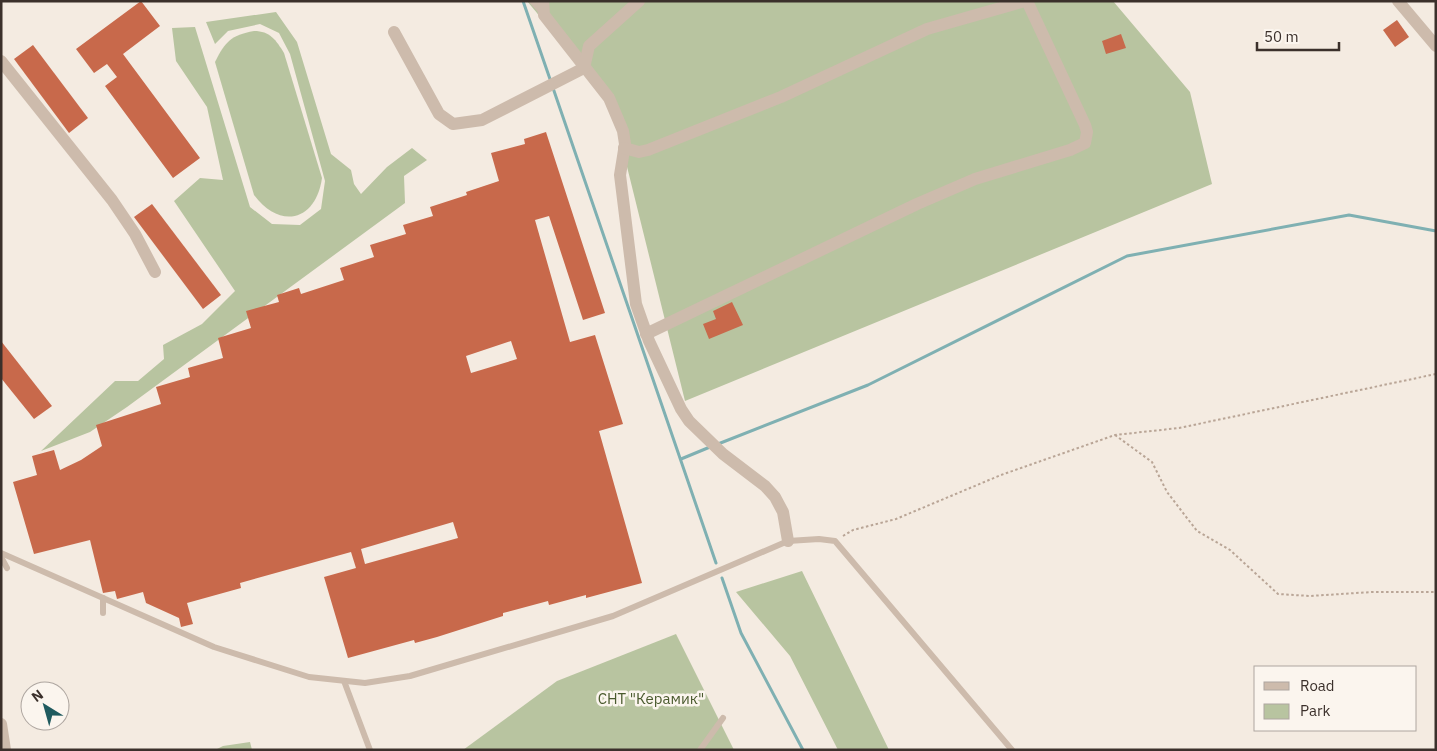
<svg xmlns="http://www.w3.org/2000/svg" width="1437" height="751" font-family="'IBM Plex Sans',sans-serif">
	<rect width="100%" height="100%" fill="#f4ebe1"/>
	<g fill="#b8c4a0">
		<polygon points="527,1 1113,1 1190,92 1212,184 685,401 611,102"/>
		<polygon points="276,12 297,42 331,154 351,170 354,184 361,194 387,167 412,148 427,160 404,176 405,203 127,407 90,432 41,451 115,381 138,381 164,359 163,345 202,324 235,291 174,201 200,178 223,180 207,107 176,61 172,28 195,27 250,207 272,224 300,225 321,209 325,181 290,54 279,33 260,24 228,31 215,44 206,22"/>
		<path d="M254 31C270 31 276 40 284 53L322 178C316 221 280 230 254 195L215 62C225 42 231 35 254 31Z"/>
		<polygon points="802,571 889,750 838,750 790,656 736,592"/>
		<polygon points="676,634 734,750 463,750 557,681"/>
		<polygon points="250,742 252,750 215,750 223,746"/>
	</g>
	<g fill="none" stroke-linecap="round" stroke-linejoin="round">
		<g stroke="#7fb0b2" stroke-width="3">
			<polyline points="523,1 551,82"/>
			<polyline points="553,88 716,563"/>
			<polyline points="718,444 868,385 1127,256 1349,215 1436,231"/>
			<polyline points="681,459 710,447"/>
			<polyline points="722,578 741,633 803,750"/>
		</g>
	</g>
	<g fill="#c8694b" fill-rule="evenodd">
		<polygon points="141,1 160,26 123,54 200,158 173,178 105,86 117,77 107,64 94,73 76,49"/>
		<polygon points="1397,20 1409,37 1395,47 1383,30"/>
		<polygon points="1121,34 1126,48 1106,54 1102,41"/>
		<polygon points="33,45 88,118 69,133 14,59"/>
		<path d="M546 132 605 313 583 320 549 216 535 220 570 342 595 335 623 424 599 431 642 583 586 598V595L549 605 548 601 503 613V616L437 637 415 643 414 640 348 658 324 577 356 568 351 552 240 583 241 588 187 603 193 624 181 627 179 618 146 603 143 592 117 599 115 591 103 593 90 540 34 554 13 482 37 475 32 456 54 450 60 470 81 460 102 446 96 425 161 404 156 387 190 377 188 368 223 358 218 338 251 328 246 311 279 302 277 295 299 288 301 294 344 280 340 268 374 257 370 245 406 234 403 225 433 216 430 207 467 195 466 192 499 181 491 153 525 144 524 139ZM511 341 517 359 471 373 466 356ZM453 522 458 538 365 564 361 549Z"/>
		<polygon points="152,204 221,295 203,309 134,217"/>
		<polygon points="732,302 743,325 709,339 703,324 716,319 713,311"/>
		<polygon points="1,341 52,406 34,419 1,378"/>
	</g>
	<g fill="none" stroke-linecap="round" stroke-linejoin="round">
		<g stroke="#b9a596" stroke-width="2" stroke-dasharray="2.5 2.5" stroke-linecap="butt">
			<polyline points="1115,435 1152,462 1167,492 1197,531 1230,550 1278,594 1310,596 1372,592 1436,592"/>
			<polyline points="843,536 853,530 896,519 1001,475 1115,435 1179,428 1436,374"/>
		</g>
		<g stroke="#cdbbac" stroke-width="6">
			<polyline points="532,1 542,12"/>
			<polyline points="1,553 214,647 309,677 365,683 410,676 613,616 788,541 819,539 835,541 1012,750"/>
			<polyline points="1,557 7,568"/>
			<polyline points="103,613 103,598"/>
			<polyline points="344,681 370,750"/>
			<polyline points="700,750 723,718"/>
		</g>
		<g stroke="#cdbbac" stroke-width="12">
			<polyline points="543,1 544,15 609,98 623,131 625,144 620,175 636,304 649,341 681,409 689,421 723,454 765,486 775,497 783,512 788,541"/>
			<polyline points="1398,1 1436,46"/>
			<polyline points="394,32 439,114 453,124 482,120 584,68"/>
			<polyline points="1,61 112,200 135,234 155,272"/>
			<polyline points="584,68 589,46 639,1"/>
			<polyline points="624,148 639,152 648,150 781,97 927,29 1025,1"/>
			<polyline points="646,334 917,204 975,179 1070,150 1085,143 1087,132 1085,125 1027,1"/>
			<polyline points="1,724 5,750"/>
		</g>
	</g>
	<g text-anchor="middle" stroke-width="5" stroke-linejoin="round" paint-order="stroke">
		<g font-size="15" fill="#4a5a2e" stroke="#fbf5ee">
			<text x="651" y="704">СНТ "Керамик"</text>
		</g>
	</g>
	<rect width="1437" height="751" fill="none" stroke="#3b302b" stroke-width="5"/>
	<rect x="1254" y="666" width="162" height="65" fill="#fbf5ee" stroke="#aea6a0"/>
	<rect x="1264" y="682" width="25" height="8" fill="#cdbbac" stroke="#aea6a0"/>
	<text x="1300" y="691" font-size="15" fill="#3b302b">Road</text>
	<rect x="1264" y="704" width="25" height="15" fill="#b8c4a0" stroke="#aea6a0"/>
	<text x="1300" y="716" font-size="15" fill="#3b302b">Park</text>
	<g transform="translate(45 706) rotate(323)"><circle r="24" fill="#fbf5ee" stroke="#aea6a0"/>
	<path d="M0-4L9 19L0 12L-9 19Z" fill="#1f5a5e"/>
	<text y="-8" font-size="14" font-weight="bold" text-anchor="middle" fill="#3b302b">N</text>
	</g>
	<path d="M1257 42v8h82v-8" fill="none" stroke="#3b302b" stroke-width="2.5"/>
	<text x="1264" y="42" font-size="15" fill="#3b302b" stroke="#fbf5ee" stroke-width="4" paint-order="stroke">50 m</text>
</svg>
